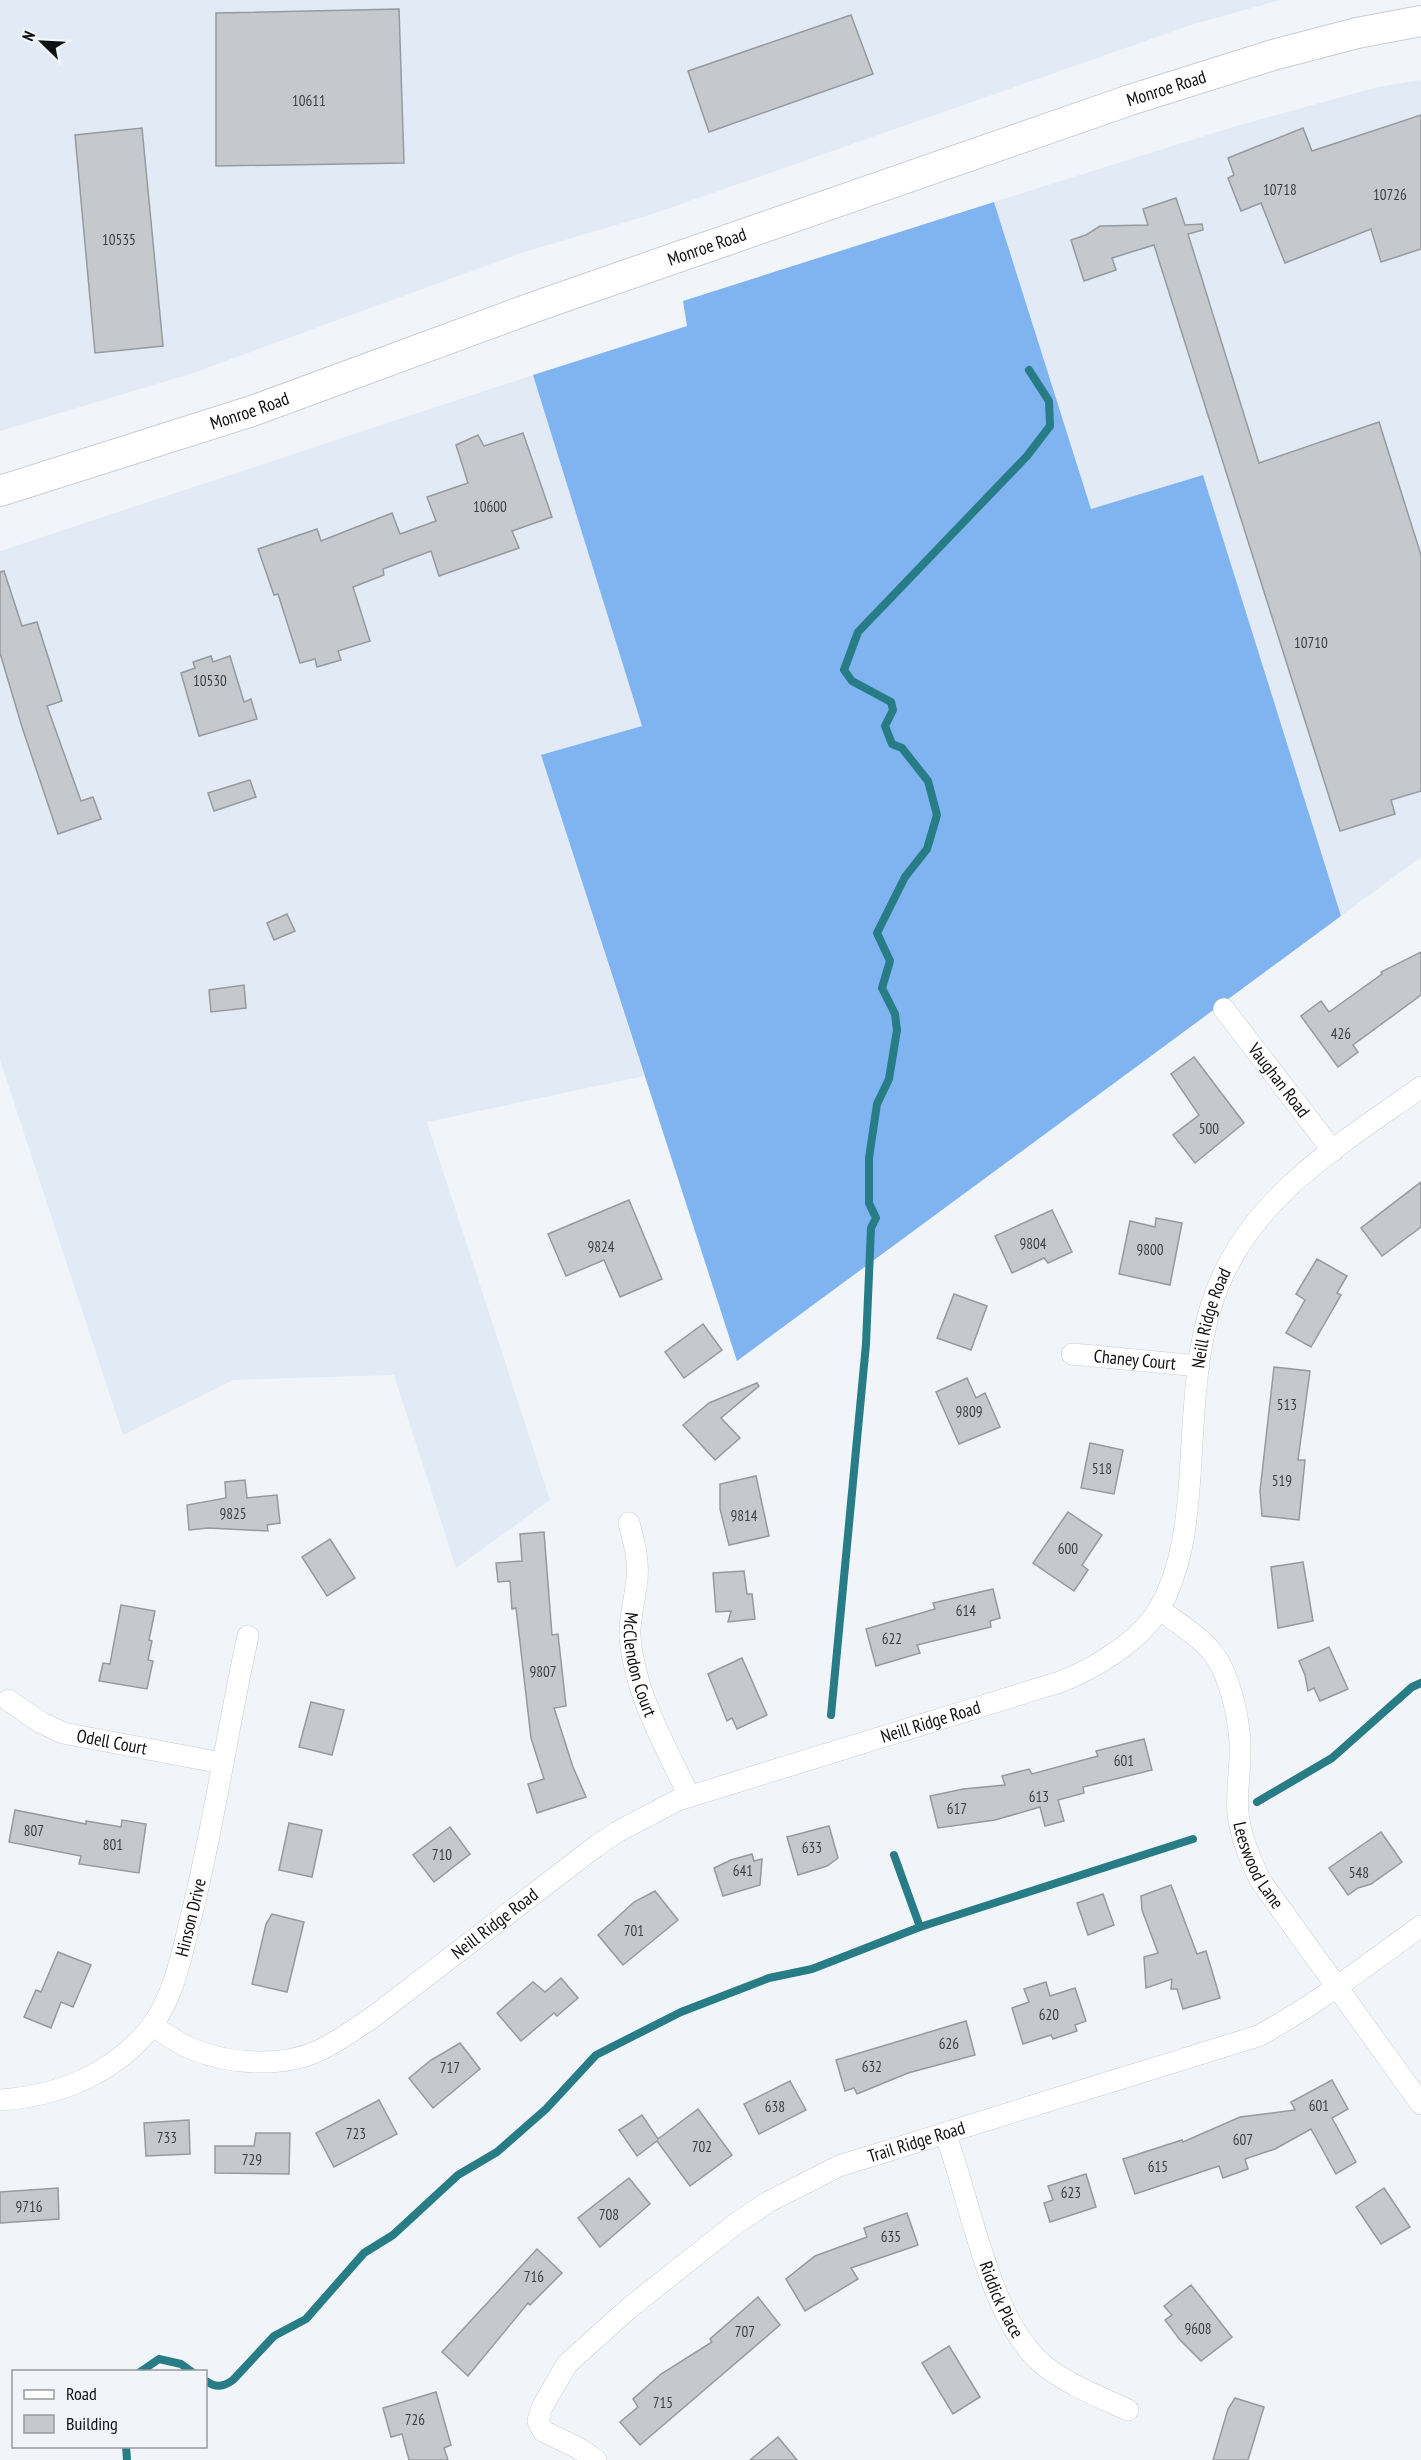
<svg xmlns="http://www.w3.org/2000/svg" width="1421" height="2460" font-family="'PT Sans Narrow',sans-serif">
	<rect width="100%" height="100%" fill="#f1f5fa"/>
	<g fill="#e1eaf5">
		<polygon points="0,0 1280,0 1191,25 650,215 524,252 190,374 0,431"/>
		<polygon points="1421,80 1421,857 1341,916 1203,476 1091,509 994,202 1233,127 1378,87"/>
		<polygon points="533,375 642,726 541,756 644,1076 427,1122 550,1500 456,1568 394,1375 233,1380 123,1435 0,1060 0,551"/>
	</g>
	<polygon fill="#7fb4f1" points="994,202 1091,509 1203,475 1341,916 737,1361 541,755 642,726 533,375 687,326 683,301"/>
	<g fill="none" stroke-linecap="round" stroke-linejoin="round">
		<g stroke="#277c86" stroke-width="8">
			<polyline points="831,1715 866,1344 871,1228 876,1218 869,1203 869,1158 877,1104 889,1079 897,1030 895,1014 882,988 890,961 877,933 905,877 927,849 937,815 928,781 902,748 892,744 885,726 893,710 891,702 852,681 844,670 858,632 1027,456 1050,426 1049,401 1029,370"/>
			<polyline points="1257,1802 1332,1758 1412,1687 1421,1683"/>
			<polyline points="894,1855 920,1927"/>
			<polyline points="140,2372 159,2359 181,2364 192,2372"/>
			<path d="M206 2381C216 2388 223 2387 233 2380L274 2336 306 2319 364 2253 393 2235 458 2175 497 2152 546 2109 596 2055 681 2012 769 1978 812 1969 920 1927 1193 1839"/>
			<polyline points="126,2446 127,2460"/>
		</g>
	</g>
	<g fill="#c5c9cd" stroke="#969a9e" stroke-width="1.5">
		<polygon points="399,9 404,163 216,166 216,13"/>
		<polygon points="851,15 873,74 709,132 688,71"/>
		<polygon points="1421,115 1421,249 1381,262 1371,229 1285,263 1261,203 1241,211 1228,178 1234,175 1228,158 1303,128 1312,151"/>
		<polygon points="142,128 163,346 95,353 75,135"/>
		<polygon points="1176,198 1185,225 1202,224 1203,230 1188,234 1259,463 1379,422 1421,555 1421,791 1391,800 1395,814 1340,831 1154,245 1112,258 1116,270 1084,281 1071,240 1086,235 1100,226 1148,225 1143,209"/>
		<polygon points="523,433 552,517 512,531 519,548 439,576 431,551 383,569 384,575 353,587 370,641 338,651 341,660 317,667 315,659 300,663 278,594 274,595 258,549 317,529 321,541 392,513 400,534 436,521 427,497 468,483 456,445 478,435 484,446"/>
		<polygon points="4,571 22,626 37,622 62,701 47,706 81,801 93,797 101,819 58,834 22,727 0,653 0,572"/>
		<polygon points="211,656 213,662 230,656 244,702 251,699 257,719 199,736 181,673 195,668 193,662"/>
		<polygon points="250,780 256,797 214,811 208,793"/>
		<polygon points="287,914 295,931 274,940 267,923"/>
		<polygon points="1421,952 1421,995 1353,1045 1358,1052 1338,1067 1301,1016 1321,1001 1329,1012 1382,974 1381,972"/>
		<polygon points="244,985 246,1008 211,1012 209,990"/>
		<polygon points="1194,1057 1244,1123 1195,1163 1173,1135 1199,1115 1171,1074"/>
		<polygon points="1421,1182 1421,1227 1382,1256 1361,1228"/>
		<polygon points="629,1200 662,1279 620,1297 604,1260 566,1276 548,1234"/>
		<polygon points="1052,1210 1072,1252 1048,1263 1044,1258 1012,1273 995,1236"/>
		<polygon points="1156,1218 1182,1223 1170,1285 1119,1274 1130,1221 1155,1227"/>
		<polygon points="1317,1259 1347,1276 1337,1293 1341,1295 1311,1347 1286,1333 1305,1300 1296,1294"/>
		<polygon points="954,1294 987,1306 971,1350 937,1338"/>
		<polygon points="703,1324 722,1350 684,1378 665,1352"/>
		<polygon points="1274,1367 1310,1371 1298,1460 1305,1460 1299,1520 1262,1516 1260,1491"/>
		<polygon points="967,1378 976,1398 985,1393 1000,1427 959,1444 936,1392"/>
		<polygon points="757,1383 759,1386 721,1418 740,1438 715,1460 683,1425 709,1403"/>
		<polygon points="1090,1443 1123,1450 1114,1494 1081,1488"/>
		<polygon points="756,1476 769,1536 729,1545 720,1509 720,1484"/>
		<polygon points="245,1480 247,1498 277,1495 280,1523 267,1525 268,1531 208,1528 189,1530 187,1505 226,1498 225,1482"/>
		<polygon points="1068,1512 1102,1535 1082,1565 1088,1570 1074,1591 1033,1563"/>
		<polygon points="544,1532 552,1635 558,1634 566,1706 554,1708 573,1767 586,1797 537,1813 528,1784 544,1779 531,1738 516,1608 512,1609 510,1581 498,1582 496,1563 522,1561 520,1534"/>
		<polygon points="330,1539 355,1578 327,1596 302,1557"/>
		<polygon points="1303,1562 1313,1621 1278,1628 1271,1567"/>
		<polygon points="744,1571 747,1594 752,1594 755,1619 728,1622 731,1611 716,1612 713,1573"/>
		<polygon points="993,1589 1000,1618 990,1621 991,1627 917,1645 920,1653 876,1666 866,1629 935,1609 933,1603"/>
		<polygon points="121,1605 155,1611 149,1640 152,1641 148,1660 153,1661 147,1689 99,1681 103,1663 110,1664"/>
		<polygon points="1329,1647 1348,1689 1320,1701 1314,1688 1308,1691 1305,1675 1299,1661"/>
		<polygon points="742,1658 767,1715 737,1729 732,1718 727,1721 708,1674"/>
		<polygon points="311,1702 344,1710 332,1755 299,1747"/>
		<polygon points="1144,1739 1152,1770 1083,1787 1084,1793 1058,1800 1064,1821 1045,1826 1040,1807 995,1820 938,1828 930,1796 963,1789 1005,1785 1002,1776 1029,1769 1032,1774 1098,1756 1096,1751"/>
		<polygon points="15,1810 86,1824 86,1821 121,1827 122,1820 146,1824 139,1873 79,1864 81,1856 9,1842"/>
		<polygon points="289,1823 322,1830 312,1877 279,1870"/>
		<polygon points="829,1826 838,1858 827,1866 798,1875 787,1837"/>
		<polygon points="450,1827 470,1854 434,1882 413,1855"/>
		<polygon points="1381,1832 1402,1862 1371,1884 1358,1888 1348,1895 1329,1868"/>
		<polygon points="752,1854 754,1861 762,1859 760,1885 723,1896 714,1868 731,1860"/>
		<polygon points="1171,1885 1197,1954 1206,1951 1220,1998 1183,2009 1177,1989 1171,1989 1172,1979 1146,1988 1144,1957 1158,1953 1142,1910 1141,1896"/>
		<polygon points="655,1891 678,1920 623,1965 598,1935 634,1902"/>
		<polygon points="1103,1894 1114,1925 1088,1935 1077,1903"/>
		<polygon points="272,1914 304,1922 287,1992 252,1984 266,1924"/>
		<polygon points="58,1952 91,1965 73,2007 61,2002 51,2028 24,2017 36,1990 41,1992"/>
		<polygon points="561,1978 578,1998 557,2016 554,2013 521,2041 497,2013 533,1982 545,1992"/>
		<polygon points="1046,1982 1050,1996 1075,1988 1086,2021 1075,2025 1077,2031 1053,2039 1051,2035 1023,2044 1012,2008 1029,2002 1024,1989"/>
		<polygon points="966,2021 975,2055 908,2073 857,2094 854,2088 845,2091 836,2060"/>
		<polygon points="460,2043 480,2069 433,2108 409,2078 431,2060"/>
		<polygon points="1332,2080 1348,2109 1332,2118 1356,2162 1336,2174 1311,2129 1275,2149 1245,2159 1248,2169 1223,2178 1219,2166 1135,2194 1123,2159 1182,2140 1183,2142 1240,2117 1295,2110 1291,2102"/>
		<polygon points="790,2081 806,2110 759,2134 744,2104"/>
		<polygon points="379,2100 397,2134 334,2167 316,2133"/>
		<polygon points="698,2109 732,2155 690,2186 657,2141 637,2156 619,2130 642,2115 658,2139"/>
		<polygon points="189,2120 190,2154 146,2156 144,2123"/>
		<polygon points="256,2133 290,2133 289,2174 215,2173 215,2146 254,2146"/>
		<polygon points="1086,2174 1096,2207 1050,2222 1044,2203 1053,2200 1048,2186"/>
		<polygon points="629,2178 650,2204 600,2247 578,2218"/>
		<polygon points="58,2188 59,2219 0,2223 0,2192"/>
		<polygon points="1384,2188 1410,2227 1381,2244 1356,2207"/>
		<polygon points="907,2213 918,2245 851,2268 858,2279 805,2311 786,2279 815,2256 867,2237 864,2228"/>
		<polygon points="537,2249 562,2273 530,2305 528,2303 468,2376 442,2352"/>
		<polygon points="1191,2285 1232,2337 1201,2361 1180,2340 1165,2320 1172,2315 1164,2306"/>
		<polygon points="758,2297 780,2325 640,2445 620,2422 638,2407 633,2399 661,2374 712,2342 710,2339"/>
		<polygon points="949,2346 980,2397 953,2414 922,2363"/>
		<polygon points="436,2392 451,2445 444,2448 448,2460 409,2460 402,2434 391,2437 383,2408"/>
		<polygon points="1235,2398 1264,2407 1248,2460 1213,2460 1228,2409"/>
		<polygon points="778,2437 797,2460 750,2460"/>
	</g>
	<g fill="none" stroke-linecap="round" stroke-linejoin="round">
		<g stroke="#c9cdd2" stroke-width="22">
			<g id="minor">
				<path id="s1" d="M1224 1009 1333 1151"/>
				<path id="s2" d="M1072 1354 1199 1366"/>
				<path id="s3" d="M629 1523C635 1545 640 1565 636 1587 634 1604 629 1620 630 1637 634 1693 666 1747 689 1796"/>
				<path id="s4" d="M1160 1610C1178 1623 1198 1635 1213 1653 1231 1677 1241 1725 1240 1754 1240 1774 1236 1794 1238 1814 1241 1838 1250 1859 1260 1880L1421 2104"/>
				<path id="s5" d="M8 1700 40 1722 63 1733 222 1763"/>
				<path id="s6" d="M152 2025C165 2034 178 2043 192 2049 229 2064 281 2068 318 2051 338 2042 355 2029 373 2017L595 1847 617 1832 678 1800 1060 1682C1094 1669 1142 1640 1160 1607 1180 1572 1186 1529 1189 1489 1195 1416 1192 1334 1227 1267 1268 1186 1350 1138 1421 1087"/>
				<path id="s7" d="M0 2100C58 2096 114 2074 151 2027 173 1998 182 1955 190 1921 214 1827 227 1730 248 1636"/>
				<path id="s8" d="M945 2133C971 2201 989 2323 1046 2367 1071 2386 1100 2397 1128 2410"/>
				<path id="s9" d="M596 2460 580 2449 543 2431 538 2421 542 2407 567 2364 628 2309 734 2225 768 2202 839 2166 1258 2036C1316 2005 1368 1964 1421 1926"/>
			</g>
		</g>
		<g stroke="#c9cdd2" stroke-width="32">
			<g id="secondary">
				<path id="s10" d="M0 491 255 410 540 305 1130 100 1273 55 1357 33 1421 21"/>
			</g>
		</g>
		<use href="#minor" stroke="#fff" stroke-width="21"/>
		<use href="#secondary" stroke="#fff" stroke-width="30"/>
	</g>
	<g text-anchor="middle" stroke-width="5" stroke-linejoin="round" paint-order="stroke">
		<g font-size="15" fill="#3c3e40">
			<text x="309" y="106">10611</text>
			<text x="1280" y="195">10718</text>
			<text x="1390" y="200">10726</text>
			<text x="119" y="245">10535</text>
			<text x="490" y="512">10600</text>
			<text x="1311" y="648">10710</text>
			<text x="210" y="686">10530</text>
			<text x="1341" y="1039">426</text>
			<text x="1209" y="1134">500</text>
			<text x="1033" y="1249">9804</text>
			<text x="601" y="1252">9824</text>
			<text x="1150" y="1255">9800</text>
			<text x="1287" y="1410">513</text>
			<text x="969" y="1417">9809</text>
			<text x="1102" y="1474">518</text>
			<text x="1282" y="1486">519</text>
			<text x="233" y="1519">9825</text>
			<text x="744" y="1521">9814</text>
			<text x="1068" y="1554">600</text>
			<text x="966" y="1616">614</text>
			<text x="892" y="1644">622</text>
			<text x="543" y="1677">9807</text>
			<text x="1124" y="1766">601</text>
			<text x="1039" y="1802">613</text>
			<text x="957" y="1814">617</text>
			<text x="34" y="1836">807</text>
			<text x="113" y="1850">801</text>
			<text x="812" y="1853">633</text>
			<text x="442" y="1860">710</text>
			<text x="743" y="1876">641</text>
			<text x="1359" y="1878">548</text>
			<text x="634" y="1936">701</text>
			<text x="1049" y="2020">620</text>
			<text x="949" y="2049">626</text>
			<text x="872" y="2072">632</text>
			<text x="450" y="2073">717</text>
			<text x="1319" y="2111">601</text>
			<text x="775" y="2112">638</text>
			<text x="356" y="2139">723</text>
			<text x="167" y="2143">733</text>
			<text x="1243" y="2145">607</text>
			<text x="702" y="2152">702</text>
			<text x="252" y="2165">729</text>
			<text x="1158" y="2172">615</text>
			<text x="1071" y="2198">623</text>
			<text x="29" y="2212">9716</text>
			<text x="609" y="2220">708</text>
			<text x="891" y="2242">635</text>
			<text x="534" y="2282">716</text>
			<text x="1198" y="2334">9608</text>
			<text x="745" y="2337">707</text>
			<text x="663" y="2408">715</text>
			<text x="415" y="2425">726</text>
		</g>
		<g font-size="18" fill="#0f1011" stroke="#f1f5fa">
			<text dy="6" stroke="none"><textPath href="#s10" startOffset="1234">Monroe Road</textPath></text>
			<text dy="6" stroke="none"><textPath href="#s10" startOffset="748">Monroe Road</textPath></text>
			<text dy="6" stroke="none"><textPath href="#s10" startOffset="262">Monroe Road</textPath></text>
			<text dy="6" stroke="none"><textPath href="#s1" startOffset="90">Vaughan Road</textPath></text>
			<text dy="6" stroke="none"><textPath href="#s6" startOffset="1438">Neill Ridge Road</textPath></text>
			<text dy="6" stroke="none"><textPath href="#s2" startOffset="63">Chaney Court</textPath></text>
			<text dy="6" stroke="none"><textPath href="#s3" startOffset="144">McClendon Court</textPath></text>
			<text dy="6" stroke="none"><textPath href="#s6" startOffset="880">Neill Ridge Road</textPath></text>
			<text dy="6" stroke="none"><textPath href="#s5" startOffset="114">Odell Court</textPath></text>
			<text dy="6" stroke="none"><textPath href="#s4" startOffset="290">Leeswood Lane</textPath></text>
			<text dy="6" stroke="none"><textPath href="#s7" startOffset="290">Hinson Drive</textPath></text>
			<text dy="6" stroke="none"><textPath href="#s6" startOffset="394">Neill Ridge Road</textPath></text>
			<text dy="6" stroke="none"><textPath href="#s9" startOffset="555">Trail Ridge Road</textPath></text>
			<text dy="6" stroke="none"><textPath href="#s8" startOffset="176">Riddick Place</textPath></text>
		</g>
	</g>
	<rect x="12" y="2370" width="195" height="78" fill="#f1f5fa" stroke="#97999d" stroke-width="1.5"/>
	<rect x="24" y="2390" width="30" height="9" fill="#ffffff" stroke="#97999d" stroke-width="1.5"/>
	<text x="66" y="2400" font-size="18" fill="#0f1011">Road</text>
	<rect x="24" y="2415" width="30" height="18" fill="#c5c9cd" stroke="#97999d" stroke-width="1.5"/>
	<text x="66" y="2430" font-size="18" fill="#0f1011">Building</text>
	<g transform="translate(42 42) rotate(294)" stroke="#f1f5fa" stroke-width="4.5" paint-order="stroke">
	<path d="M0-4.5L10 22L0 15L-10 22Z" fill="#0f1011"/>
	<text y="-9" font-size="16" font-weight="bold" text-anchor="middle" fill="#0f1011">N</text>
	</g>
</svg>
